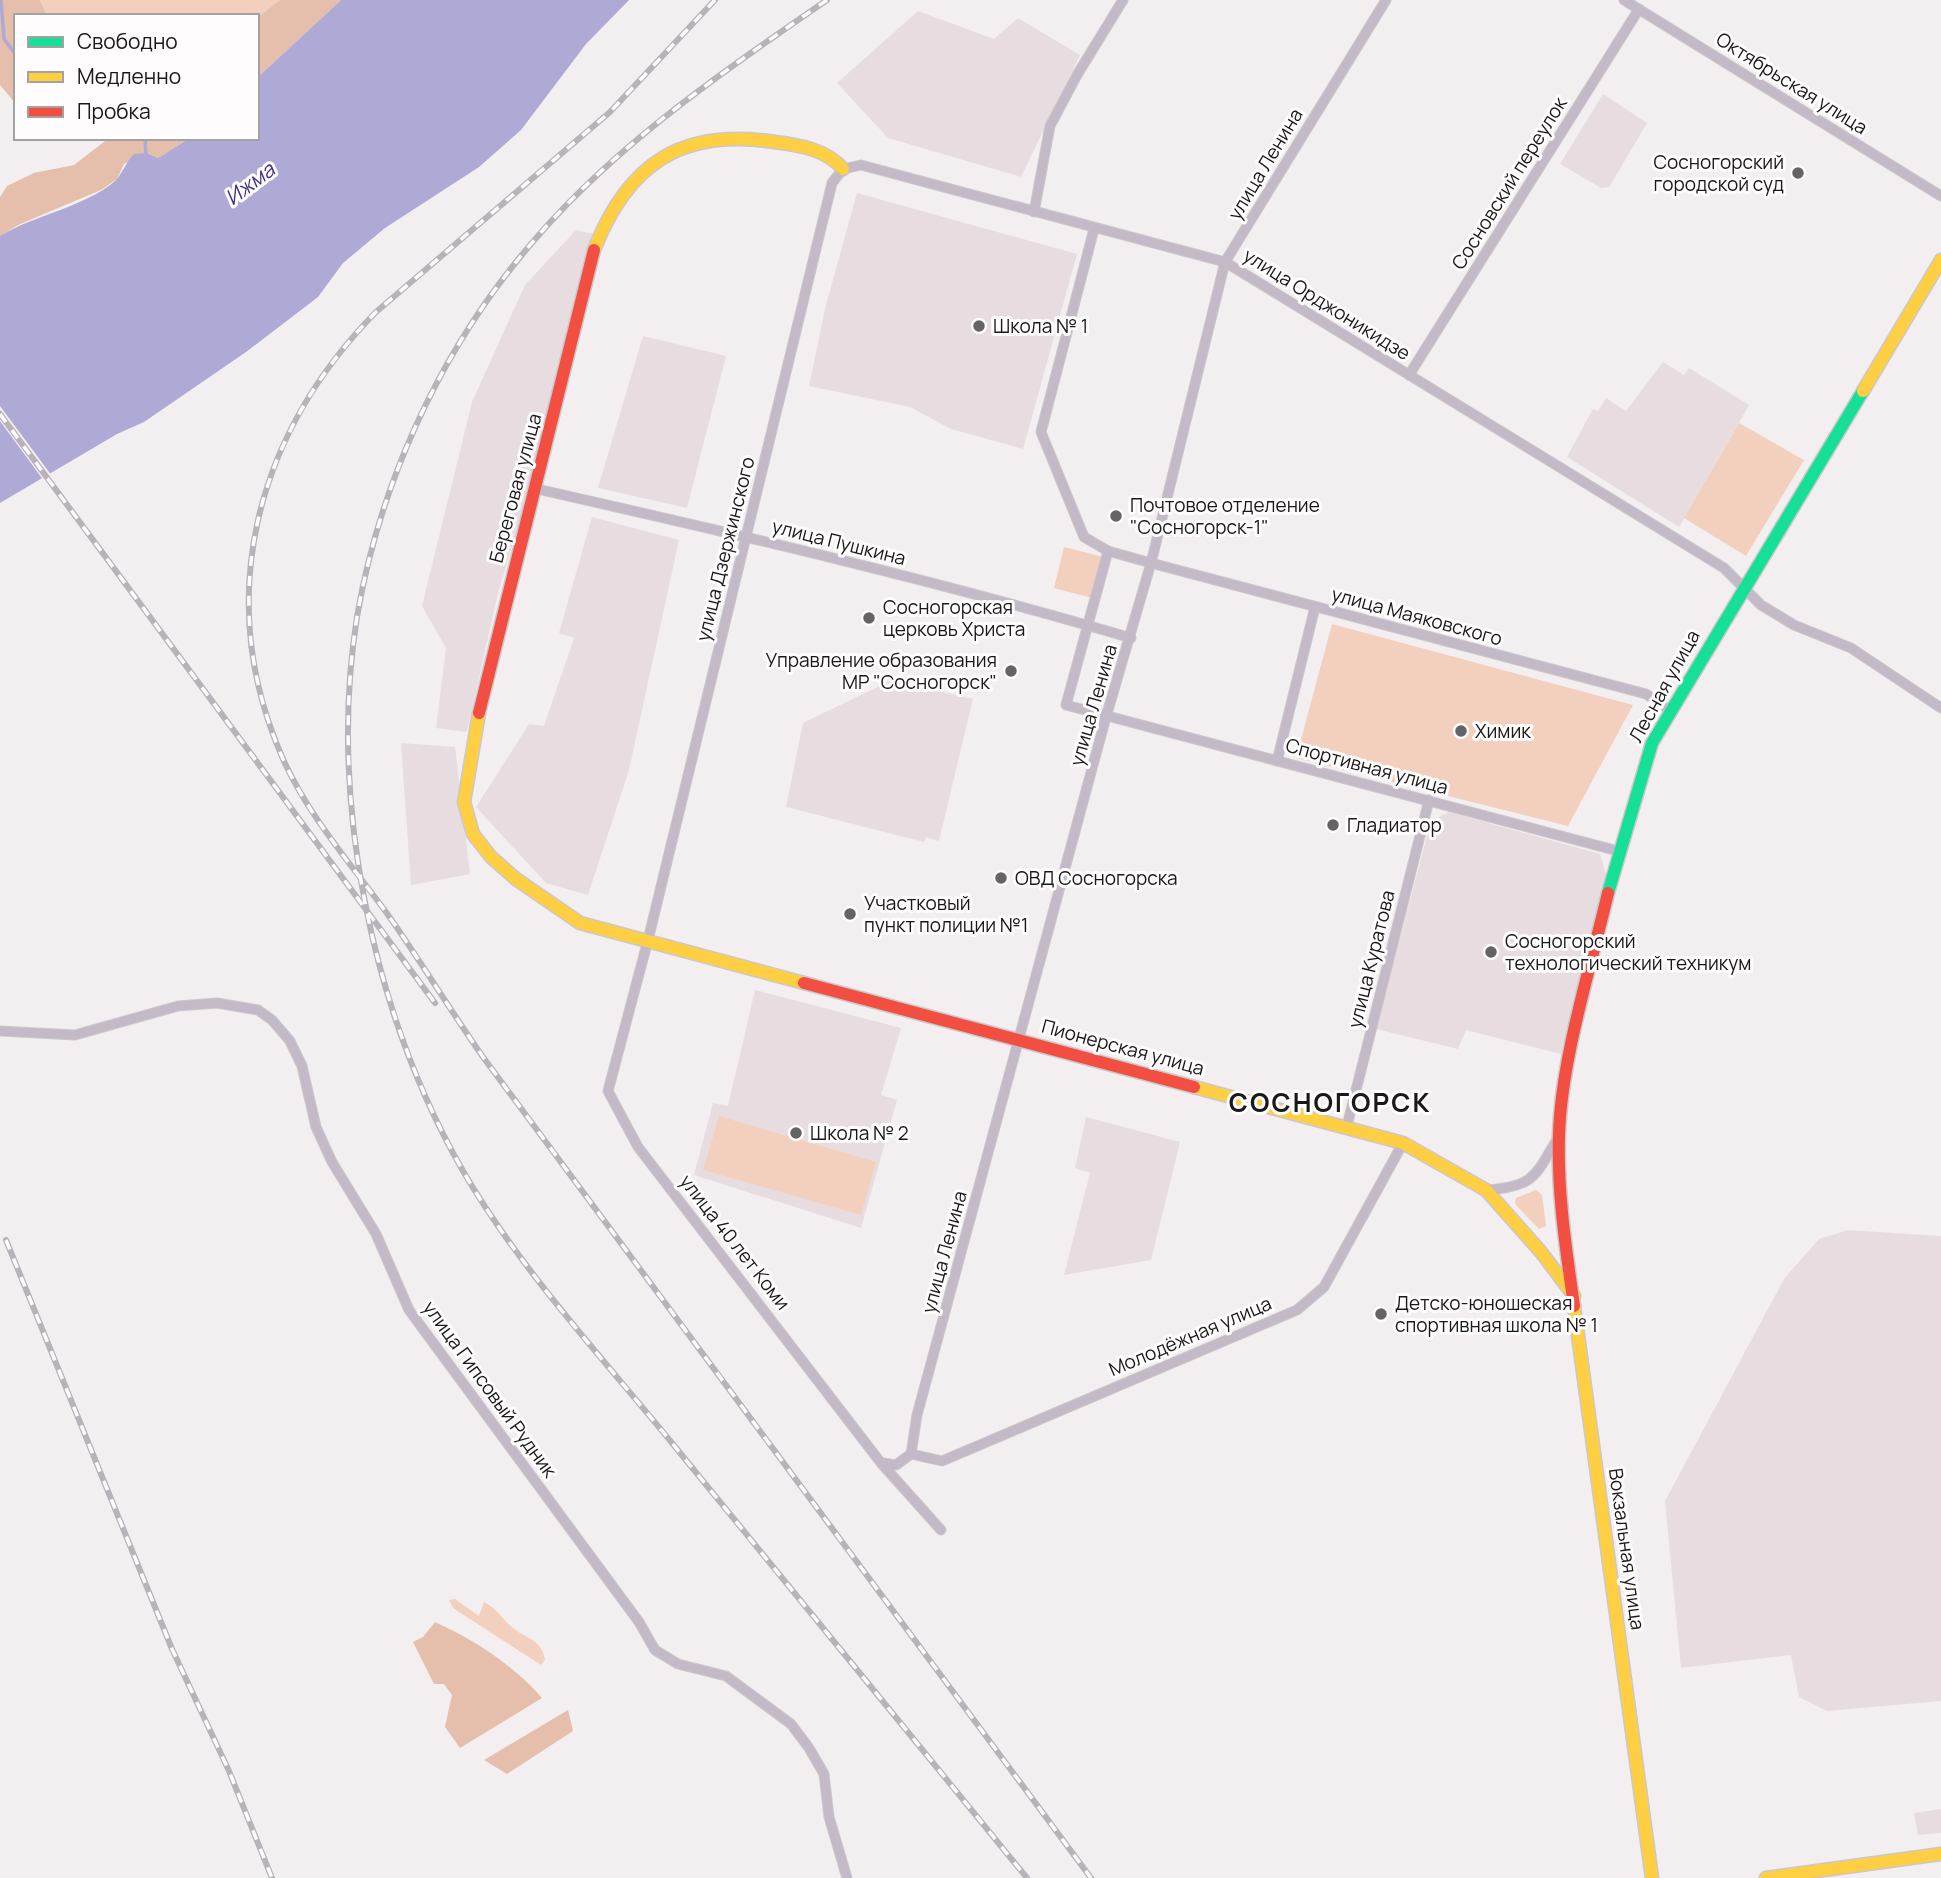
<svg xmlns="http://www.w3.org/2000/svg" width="1941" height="1878" font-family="Manrope,sans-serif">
	<rect width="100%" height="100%" fill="#f3eef0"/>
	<g fill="#e7dde1">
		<polygon points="918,11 994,39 1018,18 1080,55 1021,177 888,138 837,83"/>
		<polygon points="1603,94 1647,123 1609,187 1601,188 1560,164"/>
		<polygon points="857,193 1077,254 1023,449 951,429 910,407 809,386 826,305"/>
		<polygon points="576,230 593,234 533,477 498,593 467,732 436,728 446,648 422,606 472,402 525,285"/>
		<polygon points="643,336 726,356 687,508 598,488"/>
		<polygon points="1663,362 1684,375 1689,368 1749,405 1679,527 1567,457 1593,409 1598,411 1606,398 1626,411"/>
		<polygon points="592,517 679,540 629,770 588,895 546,883 476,807 529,724 544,726 574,638 559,633"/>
		<polygon points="892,680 973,699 939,841 926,837 924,842 786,807 803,723"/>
		<polygon points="401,743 455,747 470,874 411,885"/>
		<polygon points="1449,812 1600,854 1606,874 1561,1054 1466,1030 1458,1049 1376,1029 1431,821"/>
		<polygon points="755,990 901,1028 881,1095 897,1100 861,1228 694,1175 713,1103 728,1106"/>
		<polygon points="1086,1117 1180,1142 1151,1260 1064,1275 1090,1173 1075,1168"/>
		<polygon points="1848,1230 1941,1236 1941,1701 1827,1711 1799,1697 1791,1655 1681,1668 1665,1501 1784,1279 1819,1239"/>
		<polygon points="1941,1809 1941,1833 1918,1835 1914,1813"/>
	</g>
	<g fill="#f3d0be">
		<polygon points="40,0 280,0 257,18 257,16 47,16"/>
		<polygon points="1739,423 1804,460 1746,556 1684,518"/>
		<polygon points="1064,547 1104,557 1092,598 1054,588"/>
		<polygon points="1332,624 1633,705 1568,826 1296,758"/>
		<polygon points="719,1116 876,1162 861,1215 703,1170"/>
		<polygon points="1536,1190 1542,1195 1546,1226 1539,1229 1515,1204 1516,1198"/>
		<path d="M455 1599 479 1616 484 1602C498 1609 502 1619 514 1629 528 1639 542 1640 545 1660L541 1665 453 1608 449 1600Z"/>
	</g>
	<g fill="#e5bfab">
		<polygon points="0,0 40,0 47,16 16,16 16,104 0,85"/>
		<polygon points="280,0 341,0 257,78 257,18"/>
		<polygon points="109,138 190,138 158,158 147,153 124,164 117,179 101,190 18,225 0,236 0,197 7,186 34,173 74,165"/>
		<path d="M435 1622C475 1640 513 1665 542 1698L460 1748 445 1727 452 1695 444 1684H434L413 1642 423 1637Z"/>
		<polygon points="568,1710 573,1731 507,1774 484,1760"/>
	</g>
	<path fill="#afa9d6" d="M341 0H629L586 44 521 130 479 167 385 228 343 263 318 297 246 352 144 422 117 434 0 503V236C34 215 85 207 115 181 122 174 126 162 134 154L147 153 158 158 190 138H257V78Z"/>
	<polygon fill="#f3eef0" points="0,406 52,476 44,481 0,421"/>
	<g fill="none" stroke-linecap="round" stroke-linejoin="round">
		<g stroke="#afa9d6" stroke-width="3.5">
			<polyline points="1,0 4,39 16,55"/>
			<polyline points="145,138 146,157"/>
		</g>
		<g stroke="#cbc8c9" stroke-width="11">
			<g id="street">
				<polyline points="1624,0 1941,196"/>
				<polyline points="1034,212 1050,126 1077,75 1123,0"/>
				<polyline points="1094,229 1041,432 1084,537 1108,551 1151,563 1646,694 1670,710"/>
				<polyline points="1409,375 1639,9"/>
				<path d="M537 489C736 534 935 580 1131 638"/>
				<polyline points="1108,551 1066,705 1618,851"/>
				<polyline points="1277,761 1315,607"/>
				<polyline points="0,1031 75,1035 178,1006 217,1003 258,1010 272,1020 290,1041 302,1066 316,1127 332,1162 376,1234 409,1310 639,1622 655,1650 678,1664 726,1676 791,1724 809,1748 824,1774 829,1817 847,1878"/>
				<polyline points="1347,1126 1429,800"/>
				<path d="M1486 1190C1535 1187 1535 1176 1559 1136"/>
				<polyline points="911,1454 917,1415 1106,717 1151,563 1225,262 1386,0"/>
				<polyline points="911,1454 942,1461 1297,1310 1324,1287 1403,1143"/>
				<polyline points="883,1463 896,1465 911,1454"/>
				<polyline points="941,1530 881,1463 638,1147 608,1091 648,940 832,183 843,169 861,165 1225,262 1724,568 1761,605 1794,625 1851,648 1941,708"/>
			</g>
		</g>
		<g stroke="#cbc8c9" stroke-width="15">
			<polyline id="fast" points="1608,893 1652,743 1863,391"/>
		</g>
		<g stroke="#cbc8c9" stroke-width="15">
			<g id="slow">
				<path d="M594 250C628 163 682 128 775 142 800 145 827 150 843 169"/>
				<polyline points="1863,391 1941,260"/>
				<polyline points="479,713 464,802 473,834 491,857 516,879 580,923 804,983"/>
				<polyline points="1194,1087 1403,1143 1486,1190 1541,1252 1574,1296"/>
				<polyline points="1574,1306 1652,1878"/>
				<polyline points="1766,1878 1941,1854"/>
			</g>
		</g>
		<g stroke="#cbc8c9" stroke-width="15">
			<g id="jam">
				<polyline points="479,713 594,250"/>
				<polyline points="804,983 1194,1087"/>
				<path d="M1574 1306C1566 1249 1557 1192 1559 1135 1561 1060 1591 966 1608 893"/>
			</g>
		</g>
		<use href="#street" stroke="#c4b9c6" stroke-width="9"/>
		<use href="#fast" stroke="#16e098" stroke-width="12"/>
		<use href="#slow" stroke="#ffcf43" stroke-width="12"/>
		<use href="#jam" stroke="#f24e42" stroke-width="12"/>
		<g stroke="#b8b2b9" stroke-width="6">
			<g id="rail">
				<path d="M715 0 610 112 376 312C256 434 212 598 283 759 308 815 350 863 386 912 420 960 450 1010 483 1057L1091 1878"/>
				<path d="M827 0C717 76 606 151 521 256 437 358 379 487 357 617 328 799 372 1012 463 1171 520 1269 600 1355 672 1443 790 1588 909 1733 1027 1878"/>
				<polyline points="0,414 435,1003"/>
				<polyline points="6,1240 172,1649 229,1771 272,1878"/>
			</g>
		</g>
		<use href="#rail" stroke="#fefcfd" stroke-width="3.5" stroke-dasharray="10" stroke-linecap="butt"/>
	</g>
	<g fill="#666364" stroke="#fefcfd" stroke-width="2.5">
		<circle cx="1798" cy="173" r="7"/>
		<circle cx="979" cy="326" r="7"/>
		<circle cx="1116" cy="516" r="7"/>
		<circle cx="869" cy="618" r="7"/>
		<circle cx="1011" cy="671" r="7"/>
		<circle cx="1461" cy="731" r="7"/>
		<circle cx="1333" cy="825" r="7"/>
		<circle cx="1001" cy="878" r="7"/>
		<circle cx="850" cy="914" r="7"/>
		<circle cx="1491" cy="952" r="7"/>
		<circle cx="796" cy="1133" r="7"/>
		<circle cx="1381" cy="1314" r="7"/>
	</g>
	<g text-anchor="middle" stroke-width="6" stroke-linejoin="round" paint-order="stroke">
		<g font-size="19" fill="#1a1819" stroke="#fefcfd">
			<text transform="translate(1792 83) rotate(32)" y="7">Октябрьская улица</text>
			<text transform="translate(1265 164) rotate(-59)" y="7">улица Ленина</text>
			<text transform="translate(1509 183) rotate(-58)" y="7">Сосновский переулок</text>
			<text transform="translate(1327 304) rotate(32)" y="7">улица Орджоникидзе</text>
			<text transform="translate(515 488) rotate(-75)" y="7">Береговая улица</text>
			<text transform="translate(839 542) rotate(14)" y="7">улица Пушкина</text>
			<text transform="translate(725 549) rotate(-76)" y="7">улица Дзержинского</text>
			<text transform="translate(1417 616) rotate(15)" y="7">улица Маяковского</text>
			<text transform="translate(1664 686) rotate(-61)" y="7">Лесная улица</text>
			<text transform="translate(1093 705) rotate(-74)" y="7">улица Ленина</text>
			<text transform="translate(1367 766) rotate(15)" y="7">Спортивная улица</text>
			<text transform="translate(1371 959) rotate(-76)" y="7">улица Куратова</text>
			<text transform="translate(1123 1047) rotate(15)" y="7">Пионерская улица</text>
			<text transform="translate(735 1242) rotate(52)" y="7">улица 40 лет Коми</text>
			<text transform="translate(944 1252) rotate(-75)" y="7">улица Ленина</text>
			<text transform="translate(1190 1336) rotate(-23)" y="7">Молодёжная улица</text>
			<text transform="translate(490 1389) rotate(54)" y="7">улица Гипсовый Рудник</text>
			<text transform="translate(1627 1549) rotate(82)" y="7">Вокзальная улица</text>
		</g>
		<g font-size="19" fill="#1a1819" stroke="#fefcfd" text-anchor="start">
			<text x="1784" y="169" text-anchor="end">Сосногорский<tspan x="1784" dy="22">городской суд</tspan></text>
			<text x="993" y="333">Школа № 1</text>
			<text x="1130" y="512">Почтовое отделение<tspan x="1130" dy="22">"Сосногорск-1"</tspan></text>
			<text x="883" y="614">Сосногорская<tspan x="883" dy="22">церковь Христа</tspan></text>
			<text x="997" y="667" text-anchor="end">Управление образования<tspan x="997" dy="22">МР "Сосногорск"</tspan></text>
			<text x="1475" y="738">Химик</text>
			<text x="1347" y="832">Гладиатор</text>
			<text x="1015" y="885">ОВД Сосногорска</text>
			<text x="864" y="910">Участковый<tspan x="864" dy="22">пункт полиции №1</tspan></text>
			<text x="1505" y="948">Сосногорский<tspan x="1505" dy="22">технологический техникум</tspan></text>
			<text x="810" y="1140">Школа № 2</text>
			<text x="1395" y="1310">Детско-юношеская<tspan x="1395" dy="22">спортивная школа № 1</tspan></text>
		</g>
		<g font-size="21" font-style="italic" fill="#453582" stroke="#fefcfd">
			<text transform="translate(250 184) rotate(-37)" y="7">Ижма</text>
		</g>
		<g font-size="26" font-weight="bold" letter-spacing="2" fill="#1a1819" stroke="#fefcfd">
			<text x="1330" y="1112">СОСНОГОРСК</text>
		</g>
	</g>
	<rect x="14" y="14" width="245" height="126" fill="#fefcfd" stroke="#a3a1a2" stroke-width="2"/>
	<rect x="28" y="37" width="35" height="10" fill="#16e098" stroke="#a3a1a2" stroke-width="2"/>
	<text x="77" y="49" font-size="21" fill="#1a1819">Свободно</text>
	<rect x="28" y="72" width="35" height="10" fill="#ffcf43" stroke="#a3a1a2" stroke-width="2"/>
	<text x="77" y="84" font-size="21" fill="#1a1819">Медленно</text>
	<rect x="28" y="107" width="35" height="10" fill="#f24e42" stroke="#a3a1a2" stroke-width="2"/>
	<text x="77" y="119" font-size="21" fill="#1a1819">Пробка</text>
</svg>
